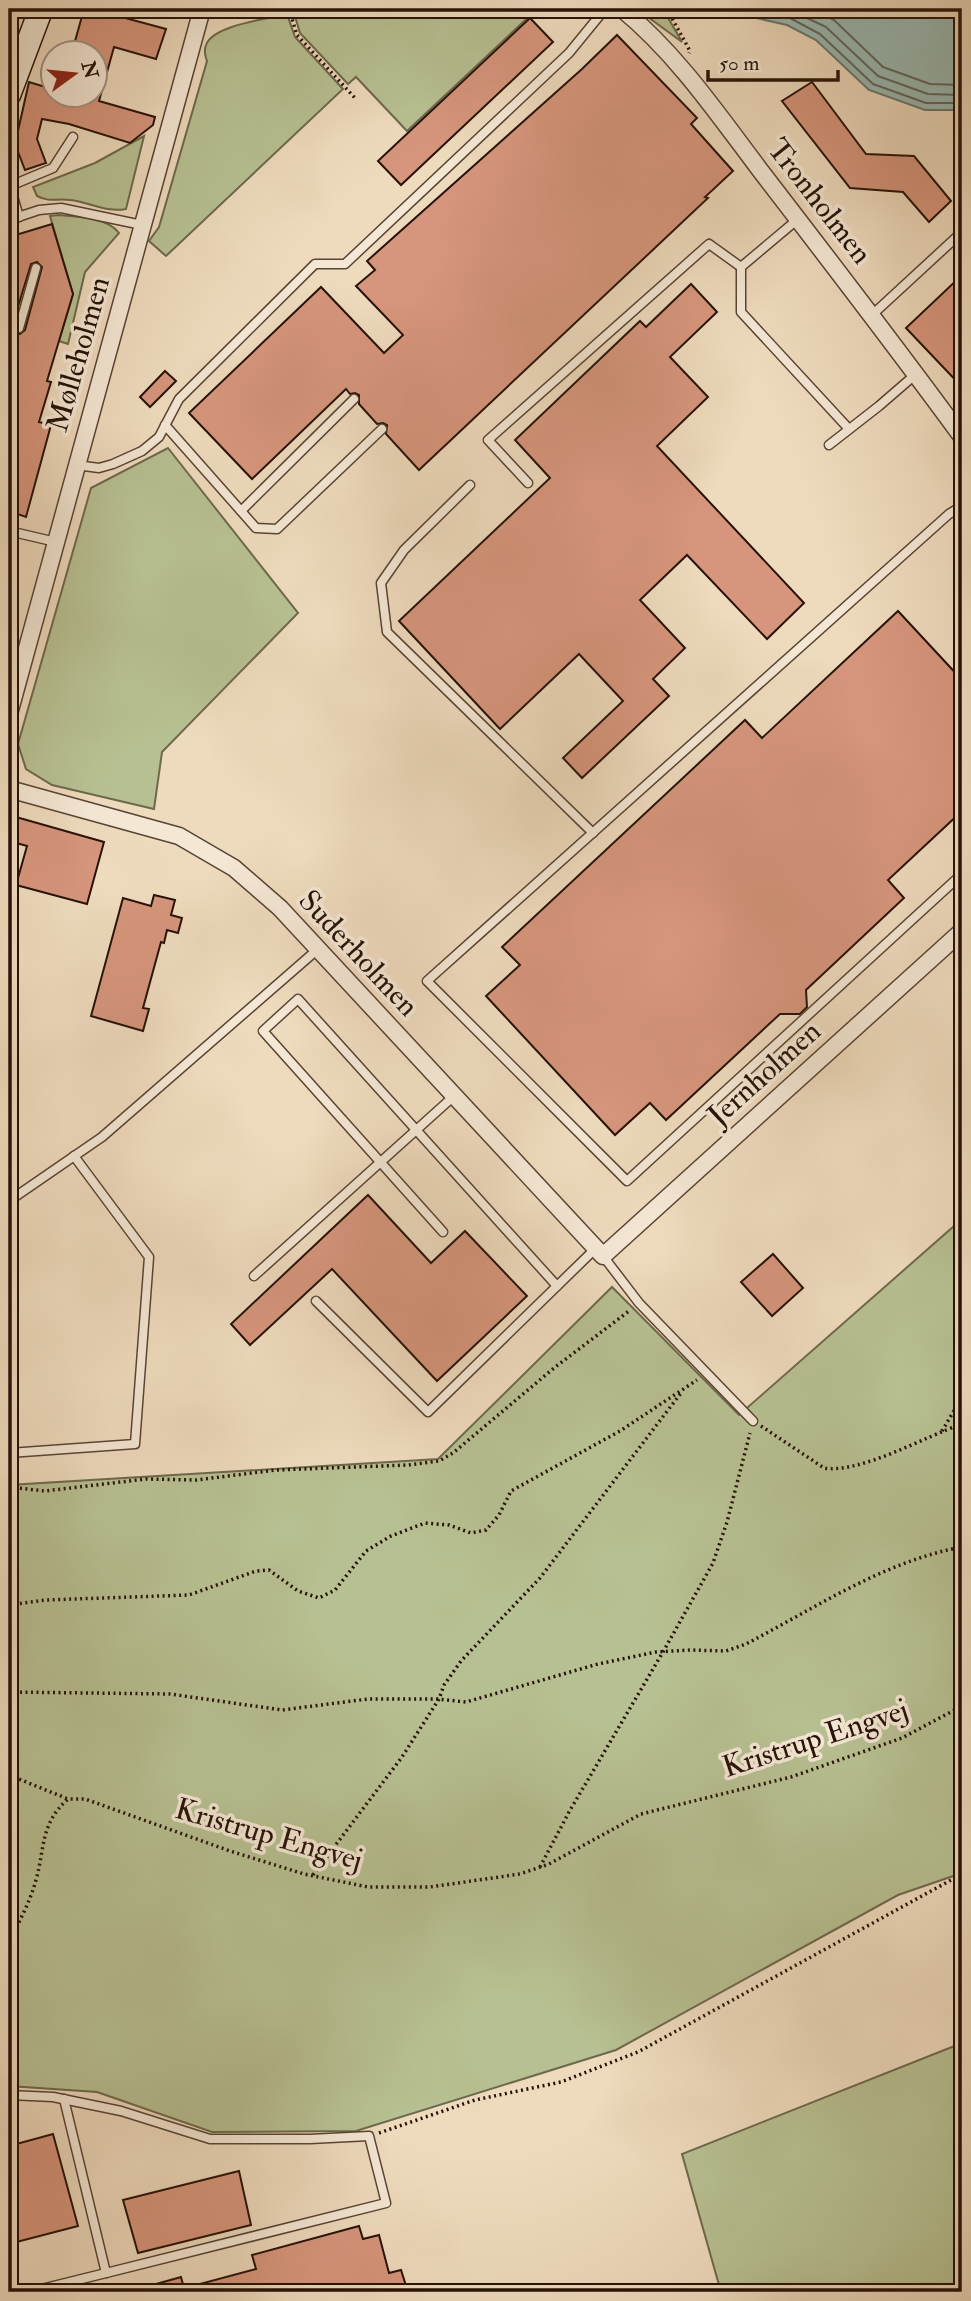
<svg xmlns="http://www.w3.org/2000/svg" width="971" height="2301" font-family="'IM FELL Double Pica',serif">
	<rect width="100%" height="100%" fill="#eedabd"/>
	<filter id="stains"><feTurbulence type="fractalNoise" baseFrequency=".00286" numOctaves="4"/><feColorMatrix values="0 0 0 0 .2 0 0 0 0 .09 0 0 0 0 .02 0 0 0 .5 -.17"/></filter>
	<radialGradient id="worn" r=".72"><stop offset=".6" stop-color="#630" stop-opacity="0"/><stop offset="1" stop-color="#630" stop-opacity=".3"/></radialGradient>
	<g fill="#b7c092" stroke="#6e694c" stroke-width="2">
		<polygon points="310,9 537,9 407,131 356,77 348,84 300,33 294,13"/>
		<polygon points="637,9 663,9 682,42"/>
		<path d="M287 14 295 37 343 89 166 256 149 241 159 227 207 61C205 56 204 50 206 45 213 25 268 19 287 14Z"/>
		<path d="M144 136 126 209C106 213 89 202 70 200 56 198 51 203 37 196L33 187 95 163Z"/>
		<path d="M58 215C77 217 107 217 119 233L85 272 68 344 59 341 73 294 50 216Z"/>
		<polygon points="168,448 298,613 162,752 154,809 52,785 26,769 18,744 91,488"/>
		<polygon points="962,1219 962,1873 898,1895 616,2050 356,2131 212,2132 97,2092 9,2086 9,1485 438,1459 612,1287 739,1415"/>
		<polygon points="962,2043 962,2292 721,2292 682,2154"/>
	</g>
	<polygon fill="#99bab4" stroke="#6b776f" stroke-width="2" points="716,9 962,9 962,115 957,110 925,110 869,90 816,40 787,25"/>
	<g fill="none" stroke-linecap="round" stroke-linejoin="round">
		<g stroke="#60665e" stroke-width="2">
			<polyline points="745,9 790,18 820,34 873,84 926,103 957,103 962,106"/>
			<polyline points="788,9 826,27 878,76 928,94 962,95"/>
			<polyline points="814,9 834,20 883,67 930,84 962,85"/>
		</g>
	</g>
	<g fill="#d6957c" stroke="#261207" stroke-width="2">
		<polygon points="84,9 92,9 166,29 156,59 114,47 99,101 155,117 153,125 130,143 69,124 42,119 37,139 46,163 25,170 15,144 29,82 52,89 52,94 94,94 94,52 72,52"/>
		<polygon points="530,18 553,42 401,185 378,161"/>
		<polygon points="617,35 697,118 691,124 733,171 705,197 708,198 419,470 386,434 387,425 383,423 377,424 359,404 359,395 355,393 350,394 346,389 252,479 189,413 321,287 384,353 403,335 356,286 375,270 367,261 582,69"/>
		<polygon points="812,82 866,154 914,156 951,201 929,222 903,192 850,188 782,101"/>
		<polygon points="52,224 73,294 47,381 51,382 39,422 51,425 26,517 9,511 9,333 20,334 25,330 42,267 37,262 31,264 14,320 9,320 9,237"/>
		<polygon points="962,275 962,387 906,328"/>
		<polygon points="691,284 717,312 670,357 708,397 657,446 804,603 767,639 687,555 640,600 685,648 653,679 669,696 582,778 563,758 623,701 579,654 500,729 399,621 550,478 515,440 640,321 646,327"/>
		<polygon points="165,371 176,381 150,407 140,397"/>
		<polygon points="898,611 962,680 962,811 888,880 904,898 806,990 807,1007 800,1014 780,1014 666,1120 650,1103 615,1135 486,996 520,965 502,947 745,720 762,738"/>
		<polygon points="9,815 104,842 87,904 16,885 27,846 9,841"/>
		<polygon points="154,895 175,900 171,915 182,918 178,933 167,930 164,943 161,942 143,1008 149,1009 143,1031 91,1016 123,898 151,906"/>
		<polygon points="368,1195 431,1263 465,1231 527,1296 437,1381 332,1269 250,1345 231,1324"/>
		<polygon points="773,1254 803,1288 772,1316 741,1282"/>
		<polygon points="53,2134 78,2226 9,2244 9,2146"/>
		<polygon points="239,2171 251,2225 138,2253 123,2200"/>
		<polygon points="359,2226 363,2239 379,2235 389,2273 401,2270 408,2292 185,2292 185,2288 256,2269 252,2255"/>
		<polygon points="181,2277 185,2292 143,2292 142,2288"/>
	</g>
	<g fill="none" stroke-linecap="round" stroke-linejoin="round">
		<g stroke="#584434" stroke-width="11">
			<g id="lane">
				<polyline points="19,217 10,186 53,168 73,137"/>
				<polyline points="798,219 741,267 741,312 849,429"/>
				<polyline points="9,220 39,210 61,208 142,225"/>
				<polyline points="872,315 962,232"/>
				<polyline points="9,326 19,328 36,268"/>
				<polyline points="165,425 256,528 277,529 382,429"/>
				<polyline points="829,445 879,406 916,374"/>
				<polyline points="76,465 99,468 113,464 142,451 159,437 179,399 315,264 345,264 569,53 605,9"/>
				<polyline points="528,483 488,440 709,244 741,267"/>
				<polyline points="470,485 404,550 381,583 387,632 593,833"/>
				<polyline points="962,506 949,514 427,981 627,1181 962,874"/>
				<polyline points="241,511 354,399"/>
				<polyline points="9,531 56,542"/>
				<polyline points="9,1201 102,1137 318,949"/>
				<polyline points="443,1232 263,1031 298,999 557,1286"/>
				<polyline points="603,1256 639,1303 753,1421"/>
				<polyline points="254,1276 454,1096"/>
				<polyline points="316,1301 428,1412 596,1248"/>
				<polyline points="9,1453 135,1444 149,1257 74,1156"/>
				<polyline points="9,2095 53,2097 121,2111 210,2139 310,2139 369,2136 386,2203 106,2273"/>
				<polyline points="29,2292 106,2273 64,2099"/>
			</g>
		</g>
		<g stroke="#584434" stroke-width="19">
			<g id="street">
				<path d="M622 9C678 55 719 116 763 174 830 261 897 348 962 437"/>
				<polyline points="9,714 202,9"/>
				<polyline points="9,789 179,836 234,868 280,908 603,1256 962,931"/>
			</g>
		</g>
		<g stroke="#261207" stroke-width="26">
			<polyline id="secondary" points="9,94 41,9"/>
		</g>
		<g stroke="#261207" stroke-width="3.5" stroke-dasharray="2 3.5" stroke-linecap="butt">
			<polyline points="289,9 297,35 355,98"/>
			<polyline points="667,9 690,51 689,53"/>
			<path d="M761 1426 824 1468C860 1474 926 1436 962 1424"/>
			<polyline points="942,1431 962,1397"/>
			<polyline points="9,1487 45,1491 146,1479 196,1480 276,1470 408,1465 439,1461 453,1453 554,1368 629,1311"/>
			<polyline points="9,1605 46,1600 189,1595 256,1571 269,1570 298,1591 319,1598 335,1590 366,1551 391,1536 425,1523 449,1525 471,1533 486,1530 499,1515 511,1491 620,1431 697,1380"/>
			<path d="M9 1692 170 1694 282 1710 368 1699H437L466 1702 598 1664 656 1652 690 1650 726 1651 746 1644C815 1608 885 1561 962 1547"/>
			<polyline points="9,1775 68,1799"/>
			<polyline points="540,1867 569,1812 663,1652 713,1563 727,1522 750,1433"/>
			<polyline points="313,1875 402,1757 439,1699 444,1685 461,1661 540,1578 681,1393"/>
			<path d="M9 1942C19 1922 30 1902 36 1880 45 1848 40 1824 68 1799H85L230 1851 304 1874 368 1887H430L520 1874 549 1864 641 1814 791 1777 902 1738 962 1706"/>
			<polyline points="379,2133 475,2100 561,2082 638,2052 962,1874"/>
		</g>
		<use href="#lane" stroke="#f4e7d4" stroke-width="8"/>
		<use href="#street" stroke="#f4e7d4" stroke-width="16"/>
		<use href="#secondary" stroke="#f4e7d4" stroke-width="23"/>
	</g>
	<g text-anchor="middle" stroke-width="7" stroke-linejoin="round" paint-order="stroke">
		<g font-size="30" fill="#261207" stroke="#f4e7d4">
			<text transform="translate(820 201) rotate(52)" y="10">Tronholmen</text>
			<text transform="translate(78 354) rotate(-74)" y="10">Mølleholmen</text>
			<text transform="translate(359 953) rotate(47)" y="10">Suderholmen</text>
			<text transform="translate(764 1073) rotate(-42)" y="10">Jernholmen</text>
			<text transform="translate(815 1738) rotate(-18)" y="10">Kristrup Engvej</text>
			<text transform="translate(269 1834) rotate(16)" y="10">Kristrup Engvej</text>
		</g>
	</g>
	<rect width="971" height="2301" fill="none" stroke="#eedabd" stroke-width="35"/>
	<rect x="10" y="10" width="950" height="2280" fill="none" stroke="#261207" stroke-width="3.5"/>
	<rect x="18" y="18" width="936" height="2266" fill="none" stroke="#261207" stroke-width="2"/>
	<g transform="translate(74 74) rotate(75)"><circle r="33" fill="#f4e7d4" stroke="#a29282" stroke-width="2"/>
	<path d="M0-5L12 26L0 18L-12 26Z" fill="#8f2418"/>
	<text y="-10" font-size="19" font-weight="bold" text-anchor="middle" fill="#261207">N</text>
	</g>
	<path d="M708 70v10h130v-10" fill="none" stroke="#261207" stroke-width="3.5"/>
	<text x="719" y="70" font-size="21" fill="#261207" stroke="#f4e7d4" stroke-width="5" paint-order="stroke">50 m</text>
	<rect width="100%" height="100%" filter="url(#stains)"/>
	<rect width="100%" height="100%" fill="url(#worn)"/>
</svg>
